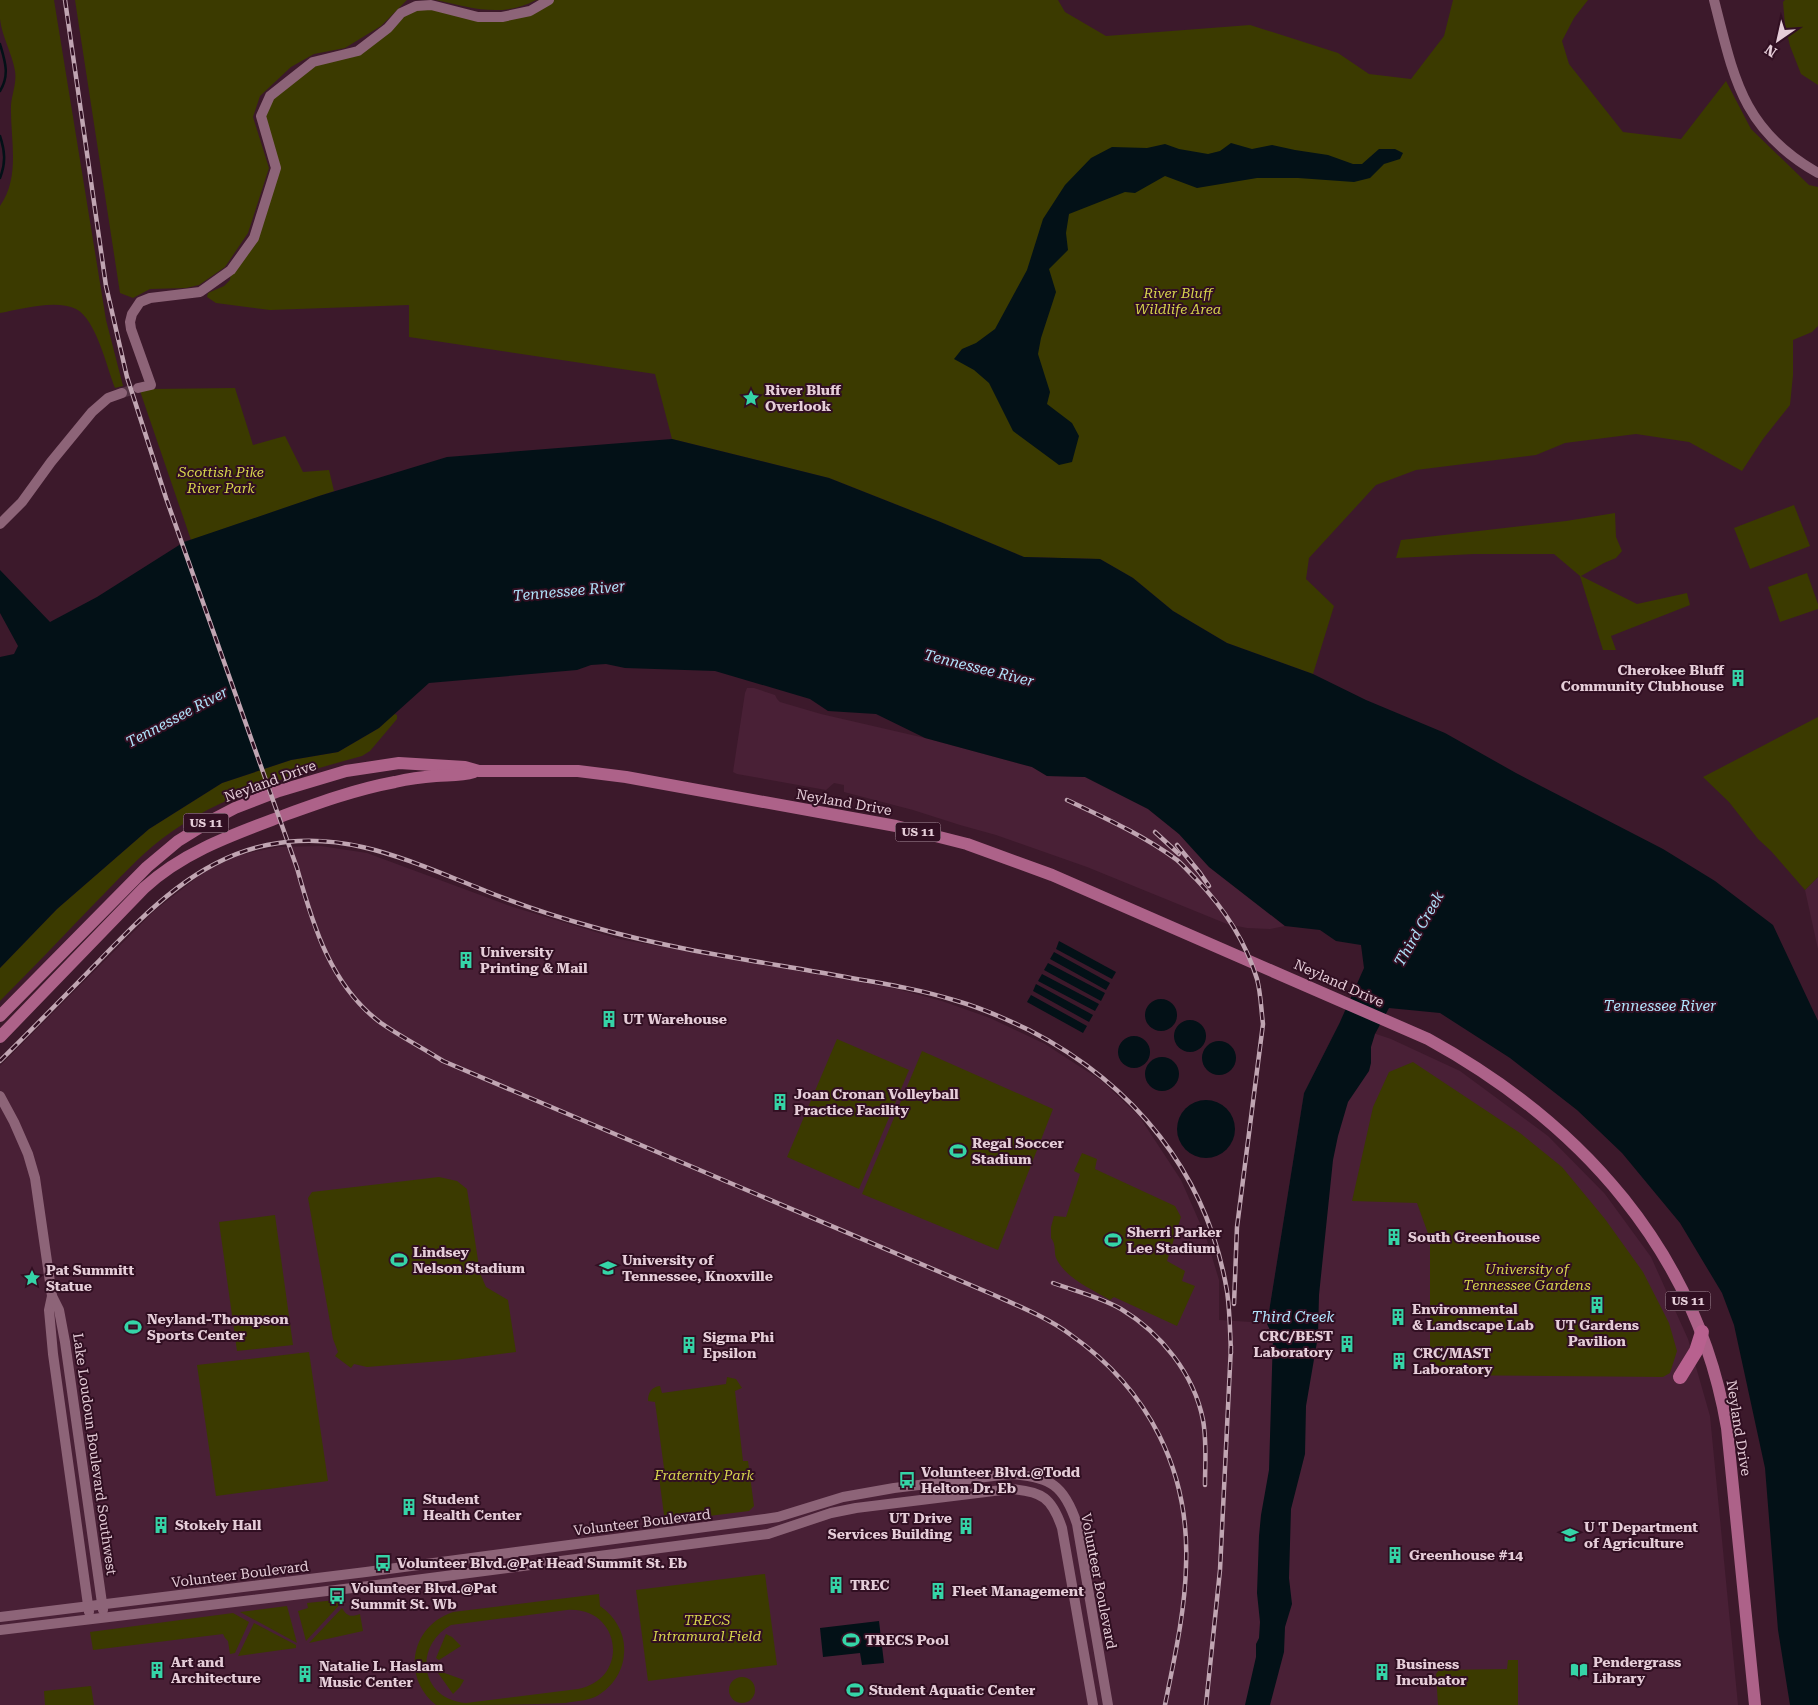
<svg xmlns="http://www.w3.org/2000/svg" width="1818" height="1705" font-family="'Roboto Serif',serif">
	<rect width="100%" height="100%" fill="#3c192b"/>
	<g fill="#492036">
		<polygon points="747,688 754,688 775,695 777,699 780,702 821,714 925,738 1032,767 1047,776 1085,777 1148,809 1179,834 1209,867 1285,926 1270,929 1247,928 1227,924 1087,867 996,835 960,825 913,810 844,792 844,785 834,783 826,790 737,774 733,772 745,693"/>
		<polygon points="321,846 367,853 513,907 619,939 893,988 942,1001 990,1018 1045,1044 1102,1081 1139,1116 1181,1180 1206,1237 1219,1280 1219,1320 1267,1323 1304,1093 1340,1022 1391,1039 1460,1071 1548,1136 1605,1194 1651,1257 1688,1339 1710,1416 1738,1705 0,1705 0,1066 154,911 204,872 238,855 278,847"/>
		<polygon points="1818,877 1818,949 1805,890"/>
	</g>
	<g fill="#3b3a00" fill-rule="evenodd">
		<path d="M0 0H54L106 320 123 386 115 388C107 368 96 319 76 309 56 299 21 309 0 313V206C21 176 10 139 11 105 12 94 17 82 15 71 12 53 2 37 0 19 0 13 0 6 0 0Z"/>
		<polygon points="75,0 407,0 381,26 345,48 314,54 291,67 260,96 253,117 269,168 248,233 225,267 199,285 186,288 150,289 133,298 120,293"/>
		<path d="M436 0H536C502 18 472 8 436 0Z"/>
		<polygon points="537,0 1058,0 1065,12 1106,36 1250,25 1338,53 1369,74 1411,79 1444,36 1453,0 1588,0 1574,18 1562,41 1569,64 1623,132 1681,139 1726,81 1751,129 1809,185 1818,187 1818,326 1812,332 1793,340 1793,375 1790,405 1763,439 1742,471 1689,442 1636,434 1565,443 1536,455 1416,470 1376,485 1309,558 1306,579 1334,606 1313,674 1227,643 1173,611 1133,578 1100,559 1024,557 938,521 829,478 672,439 655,374 409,337 409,305 270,310 216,303 207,297 208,293 224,286 230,280 231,270 247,247 276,168 261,116 266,102 313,62 358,51 416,6 502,17 542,3"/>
		<polygon points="1785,0 1818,0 1818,85 1801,74 1790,46 1785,25 1783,2"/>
		<polygon points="235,388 253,445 285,436 303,472 329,470 334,491 191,540 140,391 152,389"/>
		<polygon points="1794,505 1810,546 1750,569 1734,528"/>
		<polygon points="1615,513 1616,537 1622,551 1616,558 1604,563 1581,576 1637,604 1687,593 1690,605 1611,636 1616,650 1603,650 1580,576 1554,554 1474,554 1396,558 1401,540 1566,521"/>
		<polygon points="1807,573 1818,604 1818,609 1780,622 1768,587"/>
		<path d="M394 714 397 715V719L370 751 362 756C293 775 221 794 163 838 138 857 117 881 95 903 63 936 32 969 0 1001V968L57 909 149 829 222 783 291 760 338 752 379 728Z"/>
		<polygon points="1818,717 1818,877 1805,890 1771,851 1758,839 1729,802 1703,777"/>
		<polygon points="837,1039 909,1070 859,1189 787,1157"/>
		<polygon points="922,1051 1053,1109 998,1250 862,1194"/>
		<polygon points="1413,1062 1520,1133 1562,1167 1605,1219 1643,1272 1669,1323 1677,1351 1670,1373 1663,1377 1430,1375 1430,1239 1417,1203 1352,1201 1373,1107 1389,1072"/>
		<path d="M1082 1153 1097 1159 1095 1169 1175 1206 1181 1217 1167 1261 1185 1271 1182 1281 1195 1286 1177 1326 1114 1297 1110 1300C1092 1289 1068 1280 1057 1260 1053 1253 1057 1245 1051 1238V1227L1054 1216 1066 1217 1080 1174 1074 1171Z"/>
		<polygon points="439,1177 457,1181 467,1189 480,1273 486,1287 508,1300 516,1352 454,1360 367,1367 354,1364 351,1368 335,1356 338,1352 333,1339 308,1198 312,1192"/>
		<polygon points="275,1215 293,1345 237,1351 219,1222"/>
		<polygon points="309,1352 328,1481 216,1496 197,1365"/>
		<path d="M727 1377 736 1379 742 1388 735 1391 743 1461H748L754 1506 749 1511 669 1521 664 1515 658 1469 664 1468 655 1402 648 1401C648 1393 651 1387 660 1386L662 1393 726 1384Z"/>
		<polygon points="765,1574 777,1665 648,1681 636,1590"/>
		<path d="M599 1594 600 1606C616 1617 626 1635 624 1654 623 1672 611 1689 595 1697 586 1701 575 1701 566 1703 523 1705 479 1705 436 1705 401 1677 411 1626 453 1612ZM567 1610C621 1606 631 1679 578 1689L466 1703C421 1700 412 1647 451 1625Z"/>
		<polygon points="345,1599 306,1641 298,1611 308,1608 307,1603"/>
		<polygon points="287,1606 297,1643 240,1612"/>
		<path d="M342 1608C347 1617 352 1617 360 1614L363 1631 309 1643Z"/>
		<polygon points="233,1613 249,1622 235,1653 230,1654 228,1641 225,1638 223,1634 93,1650 90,1632"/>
		<polygon points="254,1623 296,1645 296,1648 238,1656"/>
		<polygon points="446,1634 452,1637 461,1646 439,1660 436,1658"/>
		<polygon points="1508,1660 1518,1660 1518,1705 1438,1705 1436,1674 1439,1670 1507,1669"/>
		<polygon points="439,1671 464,1680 460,1687 453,1694 438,1673"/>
		<circle cx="742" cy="1690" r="13"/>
		<polygon points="91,1686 94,1705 45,1705 44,1691"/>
	</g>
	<g fill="#031117">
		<polygon points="1231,143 1252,149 1272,145 1295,150 1328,155 1353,164 1362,164 1379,149 1395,149 1403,153 1400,159 1384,164 1370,178 1354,182 1298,178 1257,178 1197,188 1165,176 1135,193 1125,192 1069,214 1066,233 1068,250 1049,269 1056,292 1041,338 1038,354 1050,392 1047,404 1072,423 1079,436 1072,462 1059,465 1013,431 989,383 974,370 954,359 962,349 976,343 995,329 1027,270 1043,219 1065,185 1091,158 1112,147 1147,148 1165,144 1179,149 1208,154 1220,151"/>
		<polygon points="672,439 829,478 938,521 1024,557 1100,559 1133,578 1173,611 1227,643 1313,674 1366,700 1445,733 1516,773 1663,849 1715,881 1773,925 1818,1021 1818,1705 1790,1705 1778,1630 1765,1468 1734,1325 1722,1293 1680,1223 1622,1153 1577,1110 1510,1058 1440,1013 1389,1008 1375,1034 1371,1047 1371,1063 1369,1071 1348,1102 1338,1136 1333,1160 1319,1295 1318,1336 1306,1406 1305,1454 1291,1509 1289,1578 1292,1604 1285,1627 1284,1652 1270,1705 1245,1705 1256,1657 1256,1644 1259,1638 1260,1622 1257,1593 1259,1536 1261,1515 1269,1470 1273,1336 1267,1324 1304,1093 1340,1022 1364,968 1361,945 1336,941 1320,930 1285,926 1209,867 1179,834 1148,809 1085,777 1047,776 1032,767 925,738 876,714 828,711 810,699 715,671 625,668 606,664 591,665 577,670 429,683 379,728 338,752 291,760 222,783 149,829 57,909 0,968 0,657 14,654 18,646 0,613 0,570 50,622 97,597 184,542 319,496 447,457"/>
		<polygon points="1059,941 1116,972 1112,979 1056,949"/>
		<polygon points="1054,952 1110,983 1106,990 1050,959"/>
		<polygon points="1048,963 1105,993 1101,1001 1044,970"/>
		<polygon points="1042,974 1099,1004 1095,1011 1038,981"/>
		<polygon points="1036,984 1093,1015 1089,1022 1033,991"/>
		<polygon points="1031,995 1087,1026 1083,1033 1027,1002"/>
		<circle cx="1161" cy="1015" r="16"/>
		<circle cx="1190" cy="1036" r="16"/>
		<circle cx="1134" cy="1052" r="16"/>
		<circle cx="1219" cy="1058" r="17"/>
		<circle cx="1162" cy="1074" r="17"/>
		<circle cx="1206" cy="1129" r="29"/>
		<polygon points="879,1621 884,1663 862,1665 860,1653 823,1657 820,1628"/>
	</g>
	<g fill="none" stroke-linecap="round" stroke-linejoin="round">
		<g stroke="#031117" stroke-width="2.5">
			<path d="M0 44C5 61 10 75 0 91"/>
			<path d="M0 136C5 151 6 163 0 178"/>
		</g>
		<polyline stroke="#553445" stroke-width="10" stroke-dasharray="10 5" stroke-linecap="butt" points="122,393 138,388"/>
		<g stroke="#8d6478" stroke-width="10">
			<path d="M1714 0C1734 78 1742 130 1818 173"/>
			<polyline points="138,388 151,385 131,329 130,322 132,314 140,302 150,298 200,292 231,270 254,238 276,168 261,116 270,96 313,62 358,51 388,28 401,13 416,6 431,5 478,17 502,17 530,11 549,0"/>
			<polyline points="0,524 22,502 51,462 92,412 108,398 122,393"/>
			<polyline points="0,1096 14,1122 28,1154 35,1178 52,1296 49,1310 53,1354 89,1612"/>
			<polyline points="52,1296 59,1310 65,1342 103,1610"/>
			<path d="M0 1617 366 1572 765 1519 778 1517 843 1497 894 1488 1010 1474C1051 1477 1064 1485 1077 1524L1108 1705"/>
			<path d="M0 1630 369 1586 768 1534 831 1513 856 1508 1010 1489C1042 1491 1052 1498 1062 1528L1093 1705"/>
		</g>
		<g stroke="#ad6289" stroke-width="12">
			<path d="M0 1016 147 867 178 841 212 820 235 808 279 791 346 771 399 763 465 767 479 771H578L626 777 896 826 967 844 1052 875 1428 1039C1581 1123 1697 1251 1727 1428L1755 1705"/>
			<path d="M0 1037 144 888C184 851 235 834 285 815 321 802 357 789 395 782 408 779 422 777 436 776 449 775 461 776 474 772"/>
		</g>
		<polyline stroke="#b8618f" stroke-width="14" points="1680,1377 1696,1351 1702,1332"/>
		<g stroke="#c0a5b2" stroke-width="4.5">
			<g id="rail">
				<path d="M65 0 106 286 127 377 166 498 297 868C313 926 331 986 381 1023 401 1037 423 1048 443 1061L994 1295C1021 1307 1048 1318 1071 1335 1149 1390 1190 1471 1186 1566 1185 1612 1174 1660 1165 1705"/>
				<path d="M1067 800C1105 818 1143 835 1177 860 1184 866 1190 873 1196 879 1224 908 1245 940 1257 979 1261 994 1261 1009 1263 1024L1237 1227 1234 1304"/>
				<polyline points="1155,832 1179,854"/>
				<polyline points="1177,845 1200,873 1209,886"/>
				<path d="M0 1061C31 1030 62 999 93 967 143 916 194 860 267 845 343 829 407 860 476 887 514 903 553 916 593 927 677 951 765 962 851 978 887 984 922 990 957 1001 982 1008 1006 1019 1029 1030 1134 1084 1207 1173 1227 1291 1230 1312 1230 1332 1231 1353"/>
				<path d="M1053 1283C1075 1291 1100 1297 1121 1309 1161 1333 1194 1374 1203 1420 1207 1442 1205 1464 1205 1485"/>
				<polyline points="1206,1705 1220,1570 1231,1346"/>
			</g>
		</g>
		<use href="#rail" stroke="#310f22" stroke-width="2.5" stroke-dasharray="8" stroke-linecap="butt"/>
	</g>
	<defs>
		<g id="sight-bare" transform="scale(1.35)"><path d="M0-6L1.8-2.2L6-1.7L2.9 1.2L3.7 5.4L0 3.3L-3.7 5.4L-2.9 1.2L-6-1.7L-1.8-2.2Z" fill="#35d4a7" stroke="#310f22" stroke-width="2.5" paint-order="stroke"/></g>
		<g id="building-bare" transform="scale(1.35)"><path d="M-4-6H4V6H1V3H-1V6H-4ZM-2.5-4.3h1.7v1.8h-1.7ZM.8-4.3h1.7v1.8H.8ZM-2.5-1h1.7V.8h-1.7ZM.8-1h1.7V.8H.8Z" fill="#35d4a7" stroke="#310f22" stroke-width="2.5" paint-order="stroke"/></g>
		<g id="stadium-bare" transform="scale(1.35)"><path d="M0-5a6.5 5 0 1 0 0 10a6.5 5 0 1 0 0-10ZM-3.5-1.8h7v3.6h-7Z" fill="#35d4a7" stroke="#310f22" stroke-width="2.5" paint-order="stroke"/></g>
		<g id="university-bare" transform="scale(1.35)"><path d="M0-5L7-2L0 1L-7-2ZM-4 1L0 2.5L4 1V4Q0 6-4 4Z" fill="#35d4a7" stroke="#310f22" stroke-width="2.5" paint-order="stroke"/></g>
		<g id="bus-bare" transform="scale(1.35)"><path d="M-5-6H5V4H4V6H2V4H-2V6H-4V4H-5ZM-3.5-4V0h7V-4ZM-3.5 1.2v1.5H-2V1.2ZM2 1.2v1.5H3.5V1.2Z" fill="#35d4a7" stroke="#310f22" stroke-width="2.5" paint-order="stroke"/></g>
		<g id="school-bare" transform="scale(1.35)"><path d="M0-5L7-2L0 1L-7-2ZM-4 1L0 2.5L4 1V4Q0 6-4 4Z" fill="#35d4a7" stroke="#310f22" stroke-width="2.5" paint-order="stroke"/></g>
		<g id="library-bare" transform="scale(1.35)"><path d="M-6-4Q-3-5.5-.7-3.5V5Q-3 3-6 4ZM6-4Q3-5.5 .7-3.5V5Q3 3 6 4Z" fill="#35d4a7" stroke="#310f22" stroke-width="2.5" paint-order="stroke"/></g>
	</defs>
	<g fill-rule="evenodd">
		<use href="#sight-bare" x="751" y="398"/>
		<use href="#building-bare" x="1738" y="678"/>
		<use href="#building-bare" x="466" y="960"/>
		<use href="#building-bare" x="609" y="1019"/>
		<use href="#building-bare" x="780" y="1102"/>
		<use href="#stadium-bare" x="958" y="1151"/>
		<use href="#building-bare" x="1394" y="1237"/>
		<use href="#stadium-bare" x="1113" y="1240"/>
		<use href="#stadium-bare" x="399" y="1260"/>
		<use href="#university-bare" x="608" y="1268"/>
		<use href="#sight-bare" x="32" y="1278"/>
		<use href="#building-bare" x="1597" y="1305"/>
		<use href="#building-bare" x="1398" y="1317"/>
		<use href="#stadium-bare" x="133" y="1327"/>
		<use href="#building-bare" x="1347" y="1344"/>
		<use href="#building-bare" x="689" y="1345"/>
		<use href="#building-bare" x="1399" y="1361"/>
		<use href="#bus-bare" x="907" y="1480"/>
		<use href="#building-bare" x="409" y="1507"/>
		<use href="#building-bare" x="161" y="1525"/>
		<use href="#building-bare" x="966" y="1526"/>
		<use href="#school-bare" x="1570" y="1535"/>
		<use href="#building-bare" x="1395" y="1555"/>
		<use href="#bus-bare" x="383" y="1563"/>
		<use href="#building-bare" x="836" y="1585"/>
		<use href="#building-bare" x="938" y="1591"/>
		<use href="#bus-bare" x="337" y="1596"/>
		<use href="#stadium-bare" x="851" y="1640"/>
		<use href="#building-bare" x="157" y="1670"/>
		<use href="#library-bare" x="1579" y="1670"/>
		<use href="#building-bare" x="1382" y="1672"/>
		<use href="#building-bare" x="305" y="1674"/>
		<use href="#stadium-bare" x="855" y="1690"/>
	</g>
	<g text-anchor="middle" stroke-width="4" stroke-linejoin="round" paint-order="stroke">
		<g fill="#310f22" stroke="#af94a1" stroke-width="1">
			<rect x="183.5" y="813.5" width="45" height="19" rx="4"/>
			<rect x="895.5" y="822.5" width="45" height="19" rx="4"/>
			<rect x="1665.5" y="1291.5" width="45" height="19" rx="4"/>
		</g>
		<g font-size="12" font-weight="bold" fill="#e5cdd8">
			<text x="206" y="827">US 11</text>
			<text x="918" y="836">US 11</text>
			<text x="1688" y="1305">US 11</text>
		</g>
		<g font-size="14" font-style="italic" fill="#d6d54d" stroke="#310f22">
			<text x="1178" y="298">River Bluff<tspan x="1178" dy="16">Wildlife Area</tspan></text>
			<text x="221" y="477">Scottish Pike<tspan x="221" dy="16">River Park</tspan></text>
			<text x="1527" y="1274">University of<tspan x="1527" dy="16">Tennessee Gardens</tspan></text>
			<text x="704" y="1480">Fraternity Park</text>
			<text x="707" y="1625">TRECS<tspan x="707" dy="16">Intramural Field</tspan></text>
		</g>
		<g font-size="14" font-weight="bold" fill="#e5cdd8" stroke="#310f22" text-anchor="start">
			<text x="765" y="395">River Bluff<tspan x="765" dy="16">Overlook</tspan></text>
			<text x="1724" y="675" text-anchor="end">Cherokee Bluff<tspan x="1724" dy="16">Community Clubhouse</tspan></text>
			<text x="480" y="957">University<tspan x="480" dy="16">Printing &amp; Mail</tspan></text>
			<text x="623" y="1024">UT Warehouse</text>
			<text x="794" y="1099">Joan Cronan Volleyball<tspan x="794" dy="16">Practice Facility</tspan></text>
			<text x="972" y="1148">Regal Soccer<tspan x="972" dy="16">Stadium</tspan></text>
			<text x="1127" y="1237">Sherri Parker<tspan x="1127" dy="16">Lee Stadium</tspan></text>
			<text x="1408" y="1242">South Greenhouse</text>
			<text x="413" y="1257">Lindsey<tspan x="413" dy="16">Nelson Stadium</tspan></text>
			<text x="622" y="1265">University of<tspan x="622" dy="16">Tennessee, Knoxville</tspan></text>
			<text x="46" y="1275">Pat Summitt<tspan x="46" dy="16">Statue</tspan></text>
			<text x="1412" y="1314">Environmental<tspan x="1412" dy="16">&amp; Landscape Lab</tspan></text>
			<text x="147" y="1324">Neyland-Thompson<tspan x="147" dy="16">Sports Center</tspan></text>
			<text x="1597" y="1330" text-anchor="middle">UT Gardens<tspan x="1597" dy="16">Pavilion</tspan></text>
			<text x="1333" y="1341" text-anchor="end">CRC/BEST<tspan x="1333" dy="16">Laboratory</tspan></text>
			<text x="703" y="1342">Sigma Phi<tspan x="703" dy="16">Epsilon</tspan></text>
			<text x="1413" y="1358">CRC/MAST<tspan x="1413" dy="16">Laboratory</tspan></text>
			<text x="921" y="1477">Volunteer Blvd.@Todd<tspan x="921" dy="16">Helton Dr. Eb</tspan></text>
			<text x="423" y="1504">Student<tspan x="423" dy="16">Health Center</tspan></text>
			<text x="952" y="1523" text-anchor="end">UT Drive<tspan x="952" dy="16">Services Building</tspan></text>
			<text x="175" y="1530">Stokely Hall</text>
			<text x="1584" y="1532">U T Department<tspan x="1584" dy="16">of Agriculture</tspan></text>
			<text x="1409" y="1560">Greenhouse #14</text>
			<text x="397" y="1568">Volunteer Blvd.@Pat Head Summit St. Eb</text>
			<text x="850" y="1590">TREC</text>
			<text x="351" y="1593">Volunteer Blvd.@Pat<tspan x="351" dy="16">Summit St. Wb</tspan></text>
			<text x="952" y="1596">Fleet Management</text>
			<text x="865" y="1645">TRECS Pool</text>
			<text x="171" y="1667">Art and<tspan x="171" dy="16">Architecture</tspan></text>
			<text x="1593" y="1667">Pendergrass<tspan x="1593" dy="16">Library</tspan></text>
			<text x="1396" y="1669">Business<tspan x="1396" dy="16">Incubator</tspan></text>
			<text x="319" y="1671">Natalie L. Haslam<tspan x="319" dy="16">Music Center</tspan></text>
			<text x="869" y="1695">Student Aquatic Center</text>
		</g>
		<g font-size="14" fill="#e5cdd8" stroke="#310f22">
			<text transform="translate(270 781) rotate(-20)" y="5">Neyland Drive</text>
			<text transform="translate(844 802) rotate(10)" y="5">Neyland Drive</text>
			<text transform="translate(1339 983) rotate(24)" y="5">Neyland Drive</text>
			<text transform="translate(1739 1428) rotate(81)" y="5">Neyland Drive</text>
			<text transform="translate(95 1454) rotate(82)" y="5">Lake Loudoun Boulevard Southwest</text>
			<text transform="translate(642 1522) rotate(-7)" y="5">Volunteer Boulevard</text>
			<text transform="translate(240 1574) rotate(-7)" y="5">Volunteer Boulevard</text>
			<text transform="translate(1099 1581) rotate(79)" y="5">Volunteer Boulevard</text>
		</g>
		<g font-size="15" font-style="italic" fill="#b0e3fb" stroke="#310f22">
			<text transform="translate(569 591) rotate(-5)" y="5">Tennessee River</text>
			<text transform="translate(979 668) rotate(14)" y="5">Tennessee River</text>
			<text transform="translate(177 717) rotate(-28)" y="5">Tennessee River</text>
			<text transform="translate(1419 929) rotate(-60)" y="5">Third Creek</text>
			<text x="1660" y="1011">Tennessee River</text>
			<text x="1293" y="1322">Third Creek</text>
		</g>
	</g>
	<g transform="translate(1778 40) rotate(214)" stroke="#310f22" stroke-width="4" paint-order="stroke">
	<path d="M0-4L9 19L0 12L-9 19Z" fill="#e5cdd8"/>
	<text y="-8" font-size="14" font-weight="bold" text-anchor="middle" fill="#e5cdd8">N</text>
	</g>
</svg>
